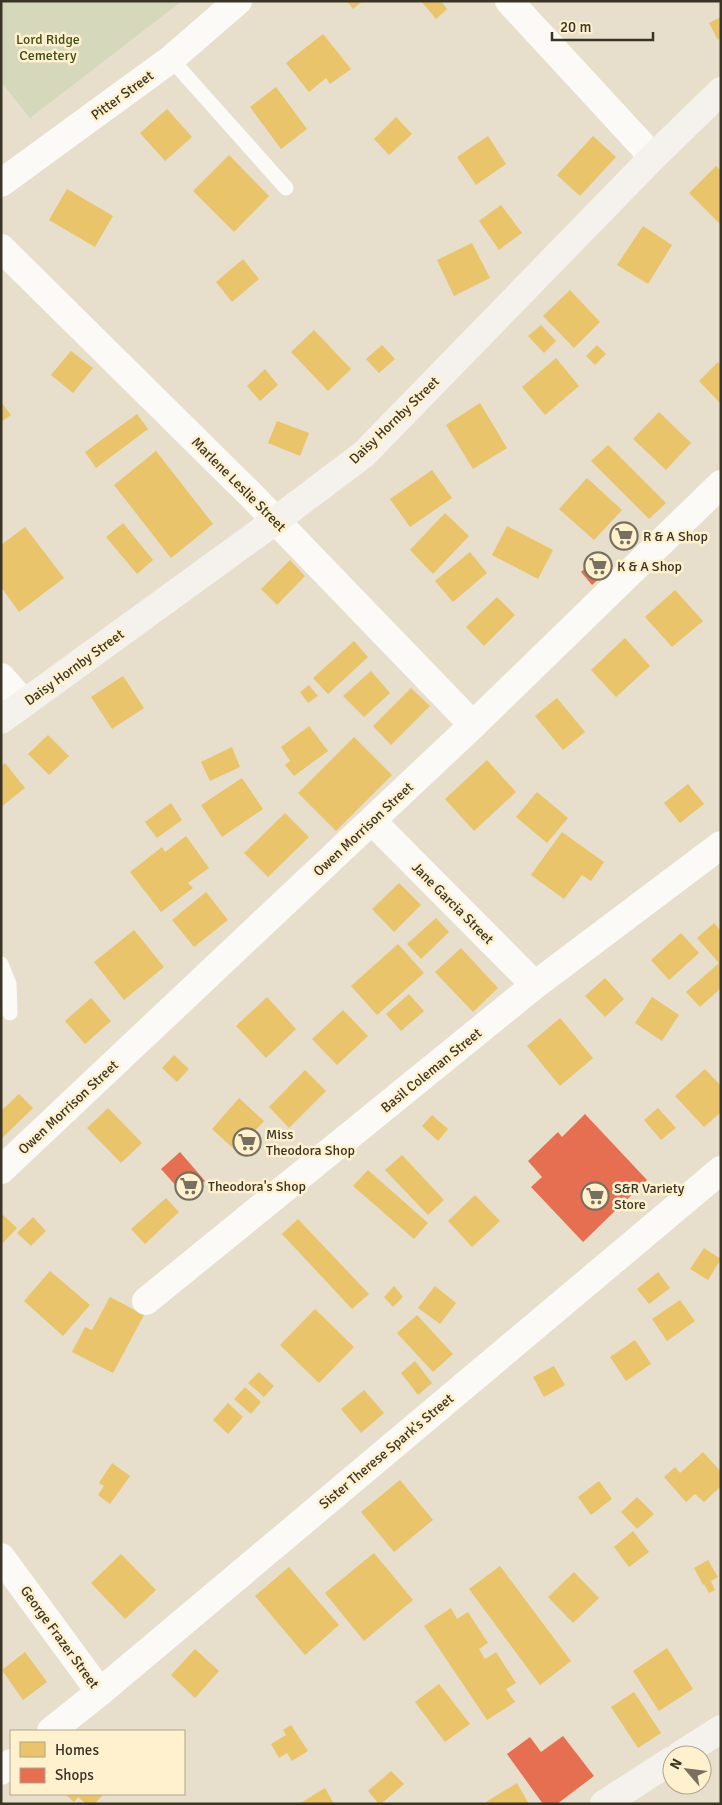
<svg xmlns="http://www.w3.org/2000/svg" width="722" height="1805" font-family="Signika,sans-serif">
	<rect width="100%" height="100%" fill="#e7dfcb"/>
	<polygon fill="#d5d8bb" points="1,1 182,1 30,118 1,82"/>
	<g fill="#e9c46a">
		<polygon points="347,1 363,1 353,9"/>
		<polygon points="424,1 441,1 447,9 436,19 422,2"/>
		<polygon points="721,17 721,38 718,40 709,23"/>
		<polygon points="323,34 351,69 330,84 326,78 309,92 286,63"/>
		<polygon points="276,87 307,129 281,149 250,107"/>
		<polygon points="167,109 192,137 165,161 140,133"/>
		<polygon points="396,117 412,134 389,155 374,139"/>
		<polygon points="488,136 506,164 476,185 457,157"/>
		<polygon points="593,136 616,157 580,196 557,175"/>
		<polygon points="229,155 269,196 234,232 193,191"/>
		<polygon points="716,166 721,171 721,225 689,193"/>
		<polygon points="67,189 113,216 95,247 49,220"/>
		<polygon points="501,205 522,233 499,250 479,221"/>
		<polygon points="643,226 672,245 648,284 617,265"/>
		<polygon points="472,243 490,278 454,296 437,260"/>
		<polygon points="243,259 259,279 232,302 216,282"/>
		<polygon points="570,290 600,322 574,348 543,316"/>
		<polygon points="541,325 556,341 544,353 528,336"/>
		<polygon points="314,330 351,369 328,391 291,352"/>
		<polygon points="382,345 395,359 379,373 366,359"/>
		<polygon points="597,345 606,354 595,365 586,356"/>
		<polygon points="71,351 93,368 73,393 51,375"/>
		<polygon points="556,358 579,386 545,415 522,387"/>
		<polygon points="718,362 721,365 721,404 699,381"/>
		<polygon points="265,369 278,385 260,401 247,386"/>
		<polygon points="1,402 11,415 1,422"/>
		<polygon points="480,403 507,448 473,469 446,425"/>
		<polygon points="659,412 691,443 666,470 633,439"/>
		<polygon points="137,414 148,429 96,468 85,452"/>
		<polygon points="277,421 309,433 300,456 268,443"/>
		<polygon points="608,445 666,503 649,519 591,461"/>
		<polygon points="156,451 213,524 171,558 114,485"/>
		<polygon points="432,470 452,498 410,527 390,499"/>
		<polygon points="587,478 622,510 594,540 559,509"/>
		<polygon points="445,513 469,536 433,574 410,550"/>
		<polygon points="123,523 153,560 137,574 106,537"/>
		<polygon points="507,526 553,550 538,579 492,555"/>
		<polygon points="25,527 64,578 19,612 1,587 1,545"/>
		<polygon points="470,552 487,573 453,602 435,581"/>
		<polygon points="290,560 305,576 277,605 261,589"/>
		<polygon points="675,590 703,621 672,647 645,617"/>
		<polygon points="497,597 515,615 484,646 466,627"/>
		<polygon points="625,638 650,666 616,697 591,670"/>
		<polygon points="354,641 368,657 328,694 313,678"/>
		<polygon points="371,671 390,693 364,717 343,696"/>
		<polygon points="123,676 144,708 112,729 91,697"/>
		<polygon points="309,685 318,696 308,703 300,692"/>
		<polygon points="411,688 430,706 391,745 373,726"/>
		<polygon points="557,698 585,732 563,750 535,716"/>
		<polygon points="309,726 328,751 294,776 285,765 290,761 281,747"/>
		<polygon points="48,735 69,756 49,775 28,754"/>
		<polygon points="354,737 392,775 336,831 298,793"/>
		<polygon points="232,747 240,767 210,781 201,762"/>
		<polygon points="487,760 516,792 474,831 445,799"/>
		<polygon points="5,763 25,788 1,807 1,766"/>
		<polygon points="242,778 263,809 222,837 201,805"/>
		<polygon points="688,784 704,804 680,823 664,803"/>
		<polygon points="537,792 568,818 547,843 516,817"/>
		<polygon points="171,803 182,820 157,838 145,822"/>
		<polygon points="285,813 309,837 268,877 244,853"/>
		<polygon points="562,832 604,862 591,881 582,875 564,899 531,875"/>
		<polygon points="186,836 209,868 188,883 193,888 161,912 130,872 162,847 165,852"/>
		<polygon points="399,883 421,905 394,932 372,909"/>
		<polygon points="206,892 228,920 194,947 172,920"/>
		<polygon points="436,918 449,932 421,959 407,944"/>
		<polygon points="714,923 721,931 721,988 700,1007 686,992 719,963 697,938"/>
		<polygon points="134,930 164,967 124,1000 94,962"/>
		<polygon points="681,933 699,953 669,980 651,960"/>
		<polygon points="398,944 424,973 377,1015 351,986"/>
		<polygon points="461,948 498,988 473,1012 435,972"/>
		<polygon points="605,978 624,999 605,1017 585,996"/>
		<polygon points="409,994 424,1011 401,1031 386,1014"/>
		<polygon points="267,997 296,1029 266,1058 236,1026"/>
		<polygon points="652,997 679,1015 662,1041 635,1023"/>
		<polygon points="91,998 111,1021 85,1044 65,1021"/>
		<polygon points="343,1010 368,1036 337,1065 312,1039"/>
		<polygon points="560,1018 593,1058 560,1086 527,1046"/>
		<polygon points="174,1055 189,1069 177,1082 162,1068"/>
		<polygon points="705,1069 721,1086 721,1112 704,1127 675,1096"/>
		<polygon points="305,1070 326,1091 289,1128 269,1107"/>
		<polygon points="19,1094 33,1108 1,1139 1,1111"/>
		<polygon points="239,1098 264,1121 236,1151 212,1129"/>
		<polygon points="108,1108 142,1143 121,1163 87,1128"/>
		<polygon points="658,1108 676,1128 661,1140 644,1120"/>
		<polygon points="432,1115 448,1129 438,1141 422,1126"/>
		<polygon points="402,1155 444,1200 428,1215 385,1170"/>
		<polygon points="368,1170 428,1223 414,1239 353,1186"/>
		<polygon points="475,1195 500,1221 472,1247 448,1221"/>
		<polygon points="166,1198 179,1212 145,1244 131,1229"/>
		<polygon points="3,1215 17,1228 1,1245 1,1217"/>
		<polygon points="33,1217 46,1231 31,1246 17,1233"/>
		<polygon points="298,1219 369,1294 352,1309 282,1234"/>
		<polygon points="704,1248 721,1259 708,1280 690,1269"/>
		<polygon points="50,1271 90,1305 63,1336 24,1301"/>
		<polygon points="658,1272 670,1288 649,1304 637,1289"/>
		<polygon points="394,1286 403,1297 393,1307 384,1297"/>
		<polygon points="435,1286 456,1303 440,1324 418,1308"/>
		<polygon points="110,1297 144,1315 113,1373 72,1352 85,1327 92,1330"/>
		<polygon points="680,1300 695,1321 667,1341 652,1319"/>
		<polygon points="315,1309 354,1347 319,1383 280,1345"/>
		<polygon points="417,1315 453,1354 433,1372 397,1333"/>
		<polygon points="635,1340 651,1364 626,1381 610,1357"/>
		<polygon points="415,1361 432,1383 418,1395 401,1373"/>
		<polygon points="554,1366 565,1385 544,1397 533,1377"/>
		<polygon points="259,1372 274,1386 264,1397 248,1383"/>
		<polygon points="245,1387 261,1402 251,1414 234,1399"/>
		<polygon points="364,1390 384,1413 361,1433 341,1409"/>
		<polygon points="228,1403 243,1417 228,1434 213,1420"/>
		<polygon points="703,1452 721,1472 721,1486 704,1502 695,1494 686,1502 664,1477 675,1467 680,1473"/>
		<polygon points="112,1463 130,1476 110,1504 98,1495 104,1486 99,1483"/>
		<polygon points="400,1480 433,1520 394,1552 361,1512"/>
		<polygon points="599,1481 612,1499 591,1515 578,1497"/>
		<polygon points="637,1497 654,1514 637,1529 621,1512"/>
		<polygon points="633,1531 649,1552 629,1567 614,1547"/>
		<polygon points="374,1553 413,1600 364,1641 325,1593"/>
		<polygon points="121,1554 156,1590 125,1619 91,1583"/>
		<polygon points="708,1560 718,1577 711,1581 715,1590 709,1593 704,1584 703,1585 694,1568"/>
		<polygon points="500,1566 571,1661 540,1685 469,1589"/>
		<polygon points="289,1567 339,1625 305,1655 255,1596"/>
		<polygon points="574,1572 599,1598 573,1623 548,1597"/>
		<polygon points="451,1608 457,1619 468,1612 488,1643 479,1649 485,1659 496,1652 516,1683 506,1689 515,1702 487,1720 424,1626"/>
		<polygon points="667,1648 693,1689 659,1711 633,1671"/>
		<polygon points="195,1649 219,1671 195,1698 171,1675"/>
		<polygon points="25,1652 47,1682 23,1700 2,1670"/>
		<polygon points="439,1684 470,1724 445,1742 415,1702"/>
		<polygon points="634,1692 661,1733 638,1748 611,1707"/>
		<polygon points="291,1725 308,1751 292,1761 287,1753 279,1758 271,1744 286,1735 283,1730"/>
		<polygon points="391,1771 404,1784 381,1804 379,1804 368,1791"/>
		<polygon points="517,1783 529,1804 487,1804 486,1802"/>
		<polygon points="325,1788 334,1804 299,1804"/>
		<polygon points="65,1794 104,1794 94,1804 86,1804 78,1797 74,1802"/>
	</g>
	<g fill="#e76f51">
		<polygon points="601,553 613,566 592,585 581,572"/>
		<polygon points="585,1114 647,1180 583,1242 531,1187 542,1177 528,1161 558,1132 562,1137"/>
		<polygon points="180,1152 205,1181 186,1197 161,1169"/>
		<polygon points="563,1736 594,1776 557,1804 543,1804 507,1754 530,1737 541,1752"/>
	</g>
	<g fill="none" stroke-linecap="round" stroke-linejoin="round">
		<g stroke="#fbfaf7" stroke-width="15">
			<polyline points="171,59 286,188"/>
			<polyline points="1,964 9,984 10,1013"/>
		</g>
		<g stroke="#fbfaf7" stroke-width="28">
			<polyline points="509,1 653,157"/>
			<polyline points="1,183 171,59 238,1"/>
			<polyline points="1,248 252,496 473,725"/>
			<polyline points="1,677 24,703"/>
			<polyline points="372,821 535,985"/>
			<polyline points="1,1170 473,725 721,484"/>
			<polyline points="146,1301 535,985 721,845"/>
			<polyline points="1,1557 100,1692"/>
			<polyline points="51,1731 100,1692 721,1170"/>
			<polyline points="1,1771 11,1763"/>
		</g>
		<g stroke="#f5f1ec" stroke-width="28">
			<polyline points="1,720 275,521 364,454 653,157 721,91"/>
			<polyline points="680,1755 721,1729"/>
			<polyline points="604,1804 672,1760"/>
		</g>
	</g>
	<defs>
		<g id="supermarket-ring" transform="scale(1.4375)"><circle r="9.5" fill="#fff1cd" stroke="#777060" stroke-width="1.5"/><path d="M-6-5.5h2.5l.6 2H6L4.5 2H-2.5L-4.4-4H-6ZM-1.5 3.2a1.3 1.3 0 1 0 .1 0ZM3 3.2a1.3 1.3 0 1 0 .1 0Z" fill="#777060"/></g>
	</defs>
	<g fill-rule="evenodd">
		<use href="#supermarket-ring" x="624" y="536"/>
		<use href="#supermarket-ring" x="598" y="566"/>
		<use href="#supermarket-ring" x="247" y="1142"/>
		<use href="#supermarket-ring" x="189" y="1186"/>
		<use href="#supermarket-ring" x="595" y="1196"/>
	</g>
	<g text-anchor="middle" stroke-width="5" stroke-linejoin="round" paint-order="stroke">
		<g font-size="14" fill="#404d15" stroke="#fff1cd">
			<text x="48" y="44">Lord Ridge<tspan x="48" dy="16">Cemetery</tspan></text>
		</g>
		<g font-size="14" fill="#3a3426" stroke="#fff1cd">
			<text transform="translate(122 95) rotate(-36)" y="5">Pitter Street</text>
			<text transform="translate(394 420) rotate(-44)" y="5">Daisy Hornby Street</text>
			<text transform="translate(239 484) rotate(45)" y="5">Marlene Leslie Street</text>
			<text transform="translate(74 667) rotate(-36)" y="5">Daisy Hornby Street</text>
			<text transform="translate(363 829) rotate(-43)" y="5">Owen Morrison Street</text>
			<text transform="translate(453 903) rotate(45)" y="5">Jane Garcia Street</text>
			<text transform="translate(431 1070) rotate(-39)" y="5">Basil Coleman Street</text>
			<text transform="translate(68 1107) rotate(-43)" y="5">Owen Morrison Street</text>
			<text transform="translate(386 1451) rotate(-40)" y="5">Sister Therese Spark's Street</text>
			<text transform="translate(60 1637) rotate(54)" y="5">George Frazer Street</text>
		</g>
		<g font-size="14" fill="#3a3426" stroke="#fff1cd" text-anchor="start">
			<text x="643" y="541">R &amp; A Shop</text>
			<text x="617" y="571">K &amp; A Shop</text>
			<text x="266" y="1139">Miss<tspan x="266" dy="16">Theodora Shop</tspan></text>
			<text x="208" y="1191">Theodora's Shop</text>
			<text x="614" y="1193">S&amp;R Variety<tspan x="614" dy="16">Store</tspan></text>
		</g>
	</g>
	<rect width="722" height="1805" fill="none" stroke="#3a3426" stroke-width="5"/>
	<rect x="10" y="1730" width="175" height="65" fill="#fff1cd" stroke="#b0a58a"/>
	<rect x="20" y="1742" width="25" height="15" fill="#e9c46a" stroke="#b0a58a"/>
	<text x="55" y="1755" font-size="15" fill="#3a3426">Homes</text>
	<rect x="20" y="1768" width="25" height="15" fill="#e76f51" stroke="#b0a58a"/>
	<text x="55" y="1780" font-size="15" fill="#3a3426">Shops</text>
	<g transform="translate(687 1770) rotate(298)"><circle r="24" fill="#fff1cd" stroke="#b0a58a"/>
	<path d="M0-4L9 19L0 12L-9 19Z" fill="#777060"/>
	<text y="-8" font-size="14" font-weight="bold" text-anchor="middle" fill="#3a3426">N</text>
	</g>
	<path d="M552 32v8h101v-8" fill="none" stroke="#3a3426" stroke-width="2.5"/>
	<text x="560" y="32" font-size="15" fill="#3a3426" stroke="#fff1cd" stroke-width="4" paint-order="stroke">20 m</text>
</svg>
